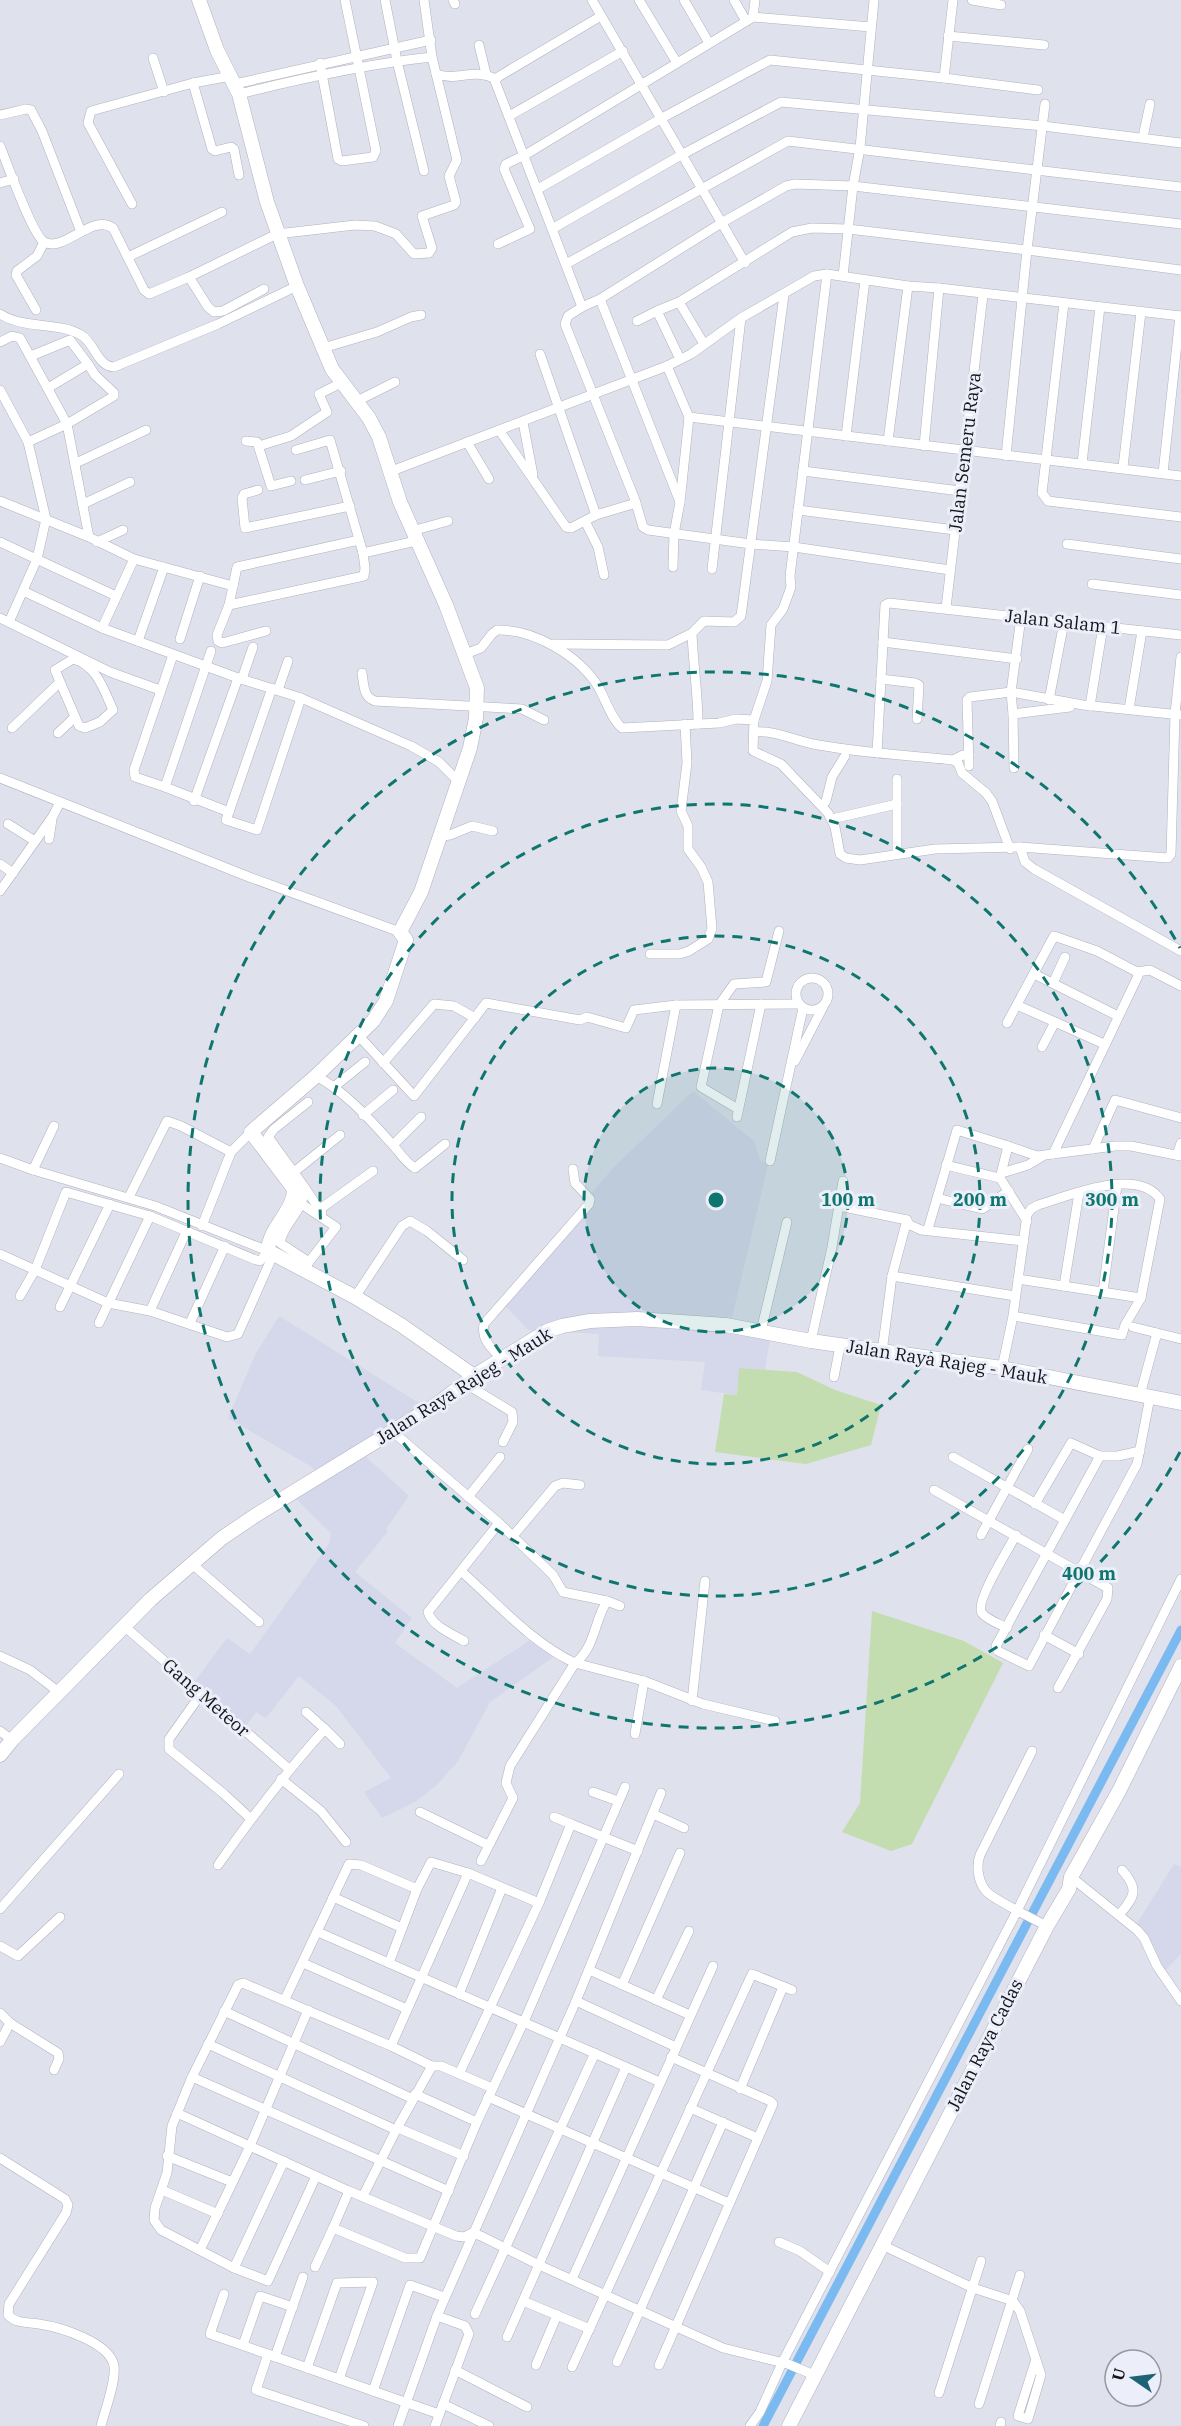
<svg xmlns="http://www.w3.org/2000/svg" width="1181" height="2426" font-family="'IBM Plex Serif',serif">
	<rect width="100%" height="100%" fill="#dfe1ec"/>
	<g fill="#d5d8eb">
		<polygon points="693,1091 754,1141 760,1159 768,1165 731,1322 772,1326 765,1370 739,1368 737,1395 701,1390 705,1362 598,1356 599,1334 528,1330 500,1300 613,1168"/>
		<polygon points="279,1316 432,1411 365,1456 409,1496 386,1529 388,1531 355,1572 412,1618 395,1643 457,1688 535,1637 555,1656 490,1702 458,1761 437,1785 415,1802 382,1818 364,1792 391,1778 336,1706 299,1676 266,1718 256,1712 245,1727 193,1684 227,1638 250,1654 329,1544 331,1533 296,1499 327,1480 310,1466 228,1418 255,1355"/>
		<polygon points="1174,1864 1181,1867 1181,1954 1161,1975 1133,1930"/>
	</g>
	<g fill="#c4ddb0">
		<polygon points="739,1368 797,1372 835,1390 881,1405 871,1445 806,1464 715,1452 724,1394 737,1395"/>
		<polygon points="872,1611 964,1641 1003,1663 912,1844 891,1851 842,1832 860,1803"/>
	</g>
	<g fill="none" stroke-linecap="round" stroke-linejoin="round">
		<polyline stroke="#7bbaf1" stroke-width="9" points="763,2426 1181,1630"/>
		<g stroke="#b0b2bd" stroke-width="10">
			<g id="street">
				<polyline points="385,0 397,61 424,171"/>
				<polyline points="453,0 455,4"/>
				<polyline points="592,0 745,263"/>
				<polyline points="639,0 677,63"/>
				<polyline points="684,0 709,43"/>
				<polyline points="734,0 746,21"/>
				<polyline points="953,0 944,78 1038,90"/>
				<polyline points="972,0 1001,5"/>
				<polyline points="601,16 498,77 495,81 582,307 600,299 723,222 786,186 795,184 853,186 1181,224"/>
				<polyline points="753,17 871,27"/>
				<polyline points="948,36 1044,45"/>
				<polyline points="479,45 486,74"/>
				<polyline points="153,58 164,92"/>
				<polyline points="320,63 338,159 342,161 373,157 376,151 345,0"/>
				<path d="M436 74C460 82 471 67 496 79"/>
				<polyline points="193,83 212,149 215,151 231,147 234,149 239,175"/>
				<polyline points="235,84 431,40"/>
				<path d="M239 94C303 78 366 64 432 57"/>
				<polyline points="1045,104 1027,250 1181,270"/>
				<polyline points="0,115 26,109 31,110 42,131 81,232"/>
				<polyline points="509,116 623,51"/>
				<polyline points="1143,137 1150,104"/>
				<path d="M0 146C7 163 32 234 44 242 64 253 92 213 113 228L144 290 149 294 189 277 277 234 355 225 375 226 396 234 414 254 429 253 432 248 422 216 454 205 456 202 449 176 457 160 432 57 424 0"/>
				<polyline points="0,183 14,179"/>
				<polyline points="538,189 662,118 770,60 944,78"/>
				<polyline points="132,204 88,123 91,111 193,83 231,76"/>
				<polyline points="552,229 683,154 781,102 1043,126 1181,143"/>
				<polyline points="498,244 530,229 504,169 506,164 525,155 750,19 753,17 755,0"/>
				<polyline points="128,257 222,212"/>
				<polyline points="566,264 788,141 1181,187"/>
				<polyline points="843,276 853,186 860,148 874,0"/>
				<polyline points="189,277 208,307 214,312 223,311 264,289"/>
				<polyline points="600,299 680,502"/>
				<polyline points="679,302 704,344"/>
				<polyline points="1064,303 1042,493 1048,501 1181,517"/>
				<polyline points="582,307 568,316 565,324 635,500 643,527 648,530 751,544 794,547 950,570"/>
				<polyline points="36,310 16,275 17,271 37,256 44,242"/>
				<path d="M0 314C25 330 57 321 81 335 95 343 97 366 114 367L218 324 297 286"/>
				<polyline points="637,321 657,311"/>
				<polyline points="0,342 12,336 20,338 67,424 89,537"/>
				<polyline points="323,348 377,332 411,317 421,315"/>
				<polyline points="31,356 70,340 88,364 48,388"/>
				<polyline points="680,359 657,311 679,302 792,232 812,228 848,229 1027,250 1006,456"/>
				<polyline points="667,366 689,417 680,502 674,534 673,567"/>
				<polyline points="0,390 28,442 46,519 37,559 9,622"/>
				<polyline points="355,402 395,382"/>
				<polyline points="689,417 1181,476"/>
				<polyline points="523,422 533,475"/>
				<polyline points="499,430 566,527 571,528 596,515 540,354"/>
				<polyline points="846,436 865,280"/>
				<polyline points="246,441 257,442 271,486 291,481"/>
				<polyline points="888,441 908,286"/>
				<polyline points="28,442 67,424 114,396 114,393 95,375 88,364"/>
				<polyline points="467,442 489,479"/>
				<polyline points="259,446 291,436 327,412 319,394 341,383"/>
				<polyline points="924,446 939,288"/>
				<polyline points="296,450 330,440 363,553 416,541"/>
				<polyline points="76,463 146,430"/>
				<polyline points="1082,463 1100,307"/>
				<polyline points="1123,467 1141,312"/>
				<polyline points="803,471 960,491"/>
				<polyline points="389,472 667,366 691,354 741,318 814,276 827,274 908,286 939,288 1181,316"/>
				<polyline points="1163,473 1180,316"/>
				<polyline points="305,480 341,471"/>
				<polyline points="258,490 244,494 242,498 245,528 350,506"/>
				<polyline points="0,501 89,537 134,559 233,586"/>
				<polyline points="83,504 130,482"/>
				<polyline points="798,510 955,530"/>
				<polyline points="596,515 636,503"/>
				<polyline points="585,521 598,547 604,575"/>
				<polyline points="412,531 448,521"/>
				<polyline points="359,540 237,567 229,605 364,576 365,568 363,553"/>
				<polyline points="0,542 116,596"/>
				<polyline points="97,542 123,530"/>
				<polyline points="1067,544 1181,559"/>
				<polyline points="712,569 741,318"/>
				<polyline points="1092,584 1181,595"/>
				<polyline points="23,591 102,628 238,678 301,698 411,746 439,762 458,781"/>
				<polyline points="229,605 217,635 218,641 222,643 266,631"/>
				<polyline points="946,608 983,295"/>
				<polyline points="0,618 110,672 160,690"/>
				<polyline points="102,628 134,559"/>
				<path d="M692 633C693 663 698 693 698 724"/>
				<polyline points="180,639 200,576"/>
				<polyline points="138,641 164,567"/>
				<polyline points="883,642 1017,659"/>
				<polyline points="553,644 668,645 692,633 704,621 734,622 741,616 784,295"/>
				<path d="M465 654 481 648 492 634 497 630C534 629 580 656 599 688 606 701 611 718 622 728L719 723 736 719 754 720 753 751 781 764 828 813 835 827 840 854 846 858 860 860 935 849 1020 847 1168 858 1171 854 1175 714 1181 657"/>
				<polyline points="173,655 134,770 135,777 165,787 211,651"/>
				<path d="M73 659C96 664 104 690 113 710L100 722 85 728 79 726 55 670 73 659 75 655"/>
				<path d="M362 673C364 685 363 697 375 701L522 709 544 720"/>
				<polyline points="242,679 253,647"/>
				<polyline points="881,679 915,683 919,685 917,719"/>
				<polyline points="278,690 288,661"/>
				<polyline points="1049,700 1064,622"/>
				<polyline points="1090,706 1103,626"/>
				<polyline points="1129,709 1142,631"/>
				<polyline points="1013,714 1070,707"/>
				<polyline points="754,720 767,681 771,625 783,609 791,587 790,576 827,274"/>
				<polyline points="12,728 59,683"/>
				<path d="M754 732C775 730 793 740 813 744 859 753 907 755 953 760L963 755H969"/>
				<polyline points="58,733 75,717"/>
				<polyline points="877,753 885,605 889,603 1181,635"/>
				<polyline points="953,760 958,763 962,773 986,793 992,801 1010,849"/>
				<polyline points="969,766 967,700 970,697 1011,692 1083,705 1181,715"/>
				<polyline points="1014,768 1013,714 1011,692 1021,617"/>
				<polyline points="0,778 249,877 400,932"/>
				<polyline points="897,779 897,853"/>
				<polyline points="165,787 229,812 226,820 257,830 301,698"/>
				<polyline points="194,801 238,678"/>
				<polyline points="822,806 826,801 832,777 845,756"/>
				<polyline points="229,812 272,688"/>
				<polyline points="832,819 897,804"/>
				<polyline points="8,824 35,841"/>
				<polyline points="442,836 450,835 472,826 493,831"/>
				<polyline points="49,839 52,819"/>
				<polyline points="1020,847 1025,862 1034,869 1181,951"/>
				<polyline points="0,864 13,873"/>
				<polyline points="0,891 53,816 60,802"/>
				<polyline points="650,954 680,954 689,951 708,939 712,929 708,882 701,867 688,849 688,826 681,811 687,763 685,724"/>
				<polyline points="1034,974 1118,1016"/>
				<circle cx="812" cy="994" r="16"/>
				<polyline points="1053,983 1065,957"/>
				<polyline points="1017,1005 1104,1044"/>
				<polyline points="1007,1023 1054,936 1097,951 1137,972 1150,970 1181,986"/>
				<polyline points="358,1035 414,1096 486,1003 580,1020 587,1017 626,1028 634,1010 676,1005 799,1004"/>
				<polyline points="1042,1047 1055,1022"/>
				<polyline points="795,1061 823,1007"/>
				<polyline points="383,1063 434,1004 454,1006 475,1018"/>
				<path d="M316 1076C346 1092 370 1120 393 1145 400 1153 406 1163 415 1168L445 1144"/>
				<polyline points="335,1086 365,1062"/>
				<path d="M308 1102 274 1129 268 1137 305 1188C303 1213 283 1223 280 1243L309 1262"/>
				<polyline points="657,1104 676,1005"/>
				<polyline points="738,1109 701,1087 719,1005 734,984 766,982 779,931"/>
				<polyline points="363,1115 393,1090"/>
				<polyline points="737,1117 761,1004"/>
				<polyline points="393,1145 421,1117"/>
				<polyline points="1093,1149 1115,1100 1181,1118"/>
				<polyline points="1053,1154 1138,976 1137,972"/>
				<polyline points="1177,1155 1181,1143"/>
				<polyline points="0,1158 33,1170 155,1206 268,1251 260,1261 256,1260 150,1216 66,1192 35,1270 20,1296"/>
				<polyline points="770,1161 803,1008"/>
				<polyline points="946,1165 1000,1178 1027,1221"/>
				<polyline points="33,1170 54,1126"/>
				<polyline points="294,1172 340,1135"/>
				<polyline points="1002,1173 1028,1165 1043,1156"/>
				<polyline points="1000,1178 1008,1146 1037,1156 1115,1146 1131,1146 1181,1156"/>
				<polyline points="305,1188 322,1213"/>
				<polyline points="129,1197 167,1121 181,1126 231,1152"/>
				<polyline points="937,1198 982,1209 1009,1191"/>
				<polyline points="303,1205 336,1227 305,1267"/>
				<polyline points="839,1206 907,1220 908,1224 921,1230 1024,1241"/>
				<polyline points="320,1209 373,1171"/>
				<polyline points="907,1220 892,1276 1015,1296"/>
				<polyline points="202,1226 231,1152 251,1132"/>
				<polyline points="928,1229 957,1130 1008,1146"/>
				<polyline points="0,1254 108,1303 150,1311 227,1337 238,1334 273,1255"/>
				<polyline points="1018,1279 1141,1298"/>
				<polyline points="1064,1286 1079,1193"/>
				<polyline points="1103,1292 1117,1185"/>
				<polyline points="355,1297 402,1226 410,1221 427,1231 463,1260"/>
				<polyline points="60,1307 110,1204"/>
				<polyline points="150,1311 187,1230"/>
				<polyline points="99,1323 150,1216"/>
				<polyline points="190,1323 225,1246"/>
				<polyline points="1133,1327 1157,1333 1140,1395"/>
				<polyline points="761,1331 787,1222"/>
				<polyline points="1157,1333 1181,1339"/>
				<polyline points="811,1341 832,1247 843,1181"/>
				<polyline points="882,1352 892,1276"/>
				<path d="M502 1359C492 1349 481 1340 484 1324L589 1204 590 1199 575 1183 573 1169"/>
				<path d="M1002 1368 1013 1316 1027 1215 1031 1209 1038 1205C1068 1196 1137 1166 1160 1199L1141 1298 1125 1325 1122 1335 1013 1316"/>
				<polyline points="834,1377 840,1346"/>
				<polyline points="466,1384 512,1412 513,1422 503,1442"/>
				<polyline points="392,1431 499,1523 553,1575 563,1592 607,1601"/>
				<polyline points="953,1457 1065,1520"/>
				<polyline points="934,1490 1079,1572 1137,1464 1150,1397"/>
				<polyline points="468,1497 500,1457"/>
				<polyline points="1035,1504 1071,1443 1100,1456"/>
				<polyline points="981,1535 1028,1449"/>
				<polyline points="513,1536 555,1486 563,1483 580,1485"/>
				<polyline points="191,1563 259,1622"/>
				<path d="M462 1572C497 1603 532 1643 575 1663L510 1766 506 1783 513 1798 481 1861"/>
				<polyline points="124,1626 289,1769"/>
				<path d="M1007 1628C1000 1624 987 1620 982 1613 974 1603 1009 1548 1016 1535"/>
				<polyline points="1044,1635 1079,1654"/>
				<path d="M464 1641C452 1634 432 1626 428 1612L499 1523"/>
				<polyline points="0,1656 30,1670 60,1693"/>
				<polyline points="575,1663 644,1681 703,1704 775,1721"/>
				<path d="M575 1663C595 1648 594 1621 607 1601L620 1606"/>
				<polyline points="1058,1688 1107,1599 1108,1588 1079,1572 1029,1666 998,1651 996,1646 1100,1456 1118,1456 1140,1451"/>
				<polyline points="201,1694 169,1739 169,1749 224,1794 251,1819"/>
				<polyline points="692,1701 705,1581"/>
				<polyline points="325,1729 340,1744"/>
				<polyline points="0,1731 12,1740"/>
				<polyline points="635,1734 644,1681"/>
				<path d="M1032 1751 980 1855C976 1866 978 1882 986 1891 993 1899 1035 1920 1047 1926"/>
				<polyline points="281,1779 321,1811 346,1842"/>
				<polyline points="593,1792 618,1801"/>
				<polyline points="420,1812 488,1845"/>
				<polyline points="653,1814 684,1828"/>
				<polyline points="554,1817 571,1824"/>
				<path d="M218 1865C252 1817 286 1772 325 1729L306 1712"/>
				<polyline points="1071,1877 1137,1930 1144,1938 1157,1966 1181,2001"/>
				<polyline points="333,1897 402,1928"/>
				<polyline points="0,1909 119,1774"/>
				<path d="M1120 1914C1135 1896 1139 1889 1122 1870"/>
				<polyline points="318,1932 660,2082"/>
				<polyline points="0,1946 18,1956 60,1917"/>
				<polyline points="303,1963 407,2009"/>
				<polyline points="389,1963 417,1889 431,1862 468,1873 539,1903"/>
				<polyline points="589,1970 690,2015"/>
				<polyline points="622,1985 680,1853"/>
				<polyline points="459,1994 502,1888"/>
				<polyline points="285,1999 349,1864 361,1865 417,1889"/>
				<polyline points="656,2000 689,1931"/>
				<polyline points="576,2001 676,2047"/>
				<polyline points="224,2011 413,2099"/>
				<polyline points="0,2013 10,2023 0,2042"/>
				<polyline points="10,2023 58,2053 59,2059 54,2070"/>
				<polyline points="208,2044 396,2130"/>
				<polyline points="391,2046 432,2066"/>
				<polyline points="459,2074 539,1903 571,1824 638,1851"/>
				<polyline points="192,2077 449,2191"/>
				<polyline points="740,2089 783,1987"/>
				<polyline points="415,2094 477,2122"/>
				<polyline points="488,2097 729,2203"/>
				<polyline points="690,2108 758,2138"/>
				<polyline points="177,2113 349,2191 456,2236 464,2237 472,2233 481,2236 539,2265 723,2348 788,2364 814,2375"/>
				<polyline points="398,2128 464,2156"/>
				<polyline points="167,2156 232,2182"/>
				<path d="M0 2158 65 2199 68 2205 66 2213 9 2304 8 2315C17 2324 27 2322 39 2324 59 2327 110 2342 114 2366 116 2382 105 2410 101 2426"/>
				<polyline points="316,2176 268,2281 234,2268 161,2230 154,2220 155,2208 167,2173 172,2126 192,2077 238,1985 243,1983 391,2046 468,1873"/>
				<polyline points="162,2190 218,2214"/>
				<polyline points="349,2191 333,2228 405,2258 420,2258 477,2122 526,2017 625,1787"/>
				<polyline points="363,2196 396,2130 432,2066 441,2066 492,2088"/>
				<polyline points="779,2242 800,2251 830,2272"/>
				<polyline points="882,2245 973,2288 1013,2301 1020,2311 1041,2375 1028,2419 1018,2416 1036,2359"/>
				<polyline points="200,2250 250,2146 308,2010"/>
				<polyline points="315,2267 333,2228"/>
				<polyline points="234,2268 284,2161"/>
				<polyline points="572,2279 713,1966"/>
				<polyline points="224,2294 210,2334 439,2414"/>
				<polyline points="523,2301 590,2329"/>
				<polyline points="475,2314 595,2053"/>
				<polyline points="507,2337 626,2067"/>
				<polyline points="243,2345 260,2296 293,2307"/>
				<polyline points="268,2354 256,2390 364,2426"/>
				<polyline points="275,2357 303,2277"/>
				<polyline points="617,2362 723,2122"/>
				<polyline points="536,2365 557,2315"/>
				<polyline points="659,2365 773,2104 770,2101 671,2057"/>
				<polyline points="572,2367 752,1974 792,1990"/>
				<polyline points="307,2368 337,2283 373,2282 339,2379"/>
				<polyline points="455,2370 527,2407"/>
				<polyline points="373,2391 410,2285 444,2297"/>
				<polyline points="939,2393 981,2261"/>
				<polyline points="443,2404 489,2426"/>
				<polyline points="979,2404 1020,2275"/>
				<polyline points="398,2426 437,2316"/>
				<polyline points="435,2426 469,2334 465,2326 437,2316 576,2001 661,1793"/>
				<polyline points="750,2426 760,2412 782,2363 1017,1911 1181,1579"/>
				<polyline points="1000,2426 1001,2422"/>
			</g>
		</g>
		<g stroke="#b0b2bd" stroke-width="15">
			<g id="secondary">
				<path d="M199 0 217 50 239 94 267 202 297 286 332 369 369 418 379 437 400 502 446 605 477 688 476 718 470 748 421 892 400 932 406 940 386 1001 373 1021 316 1076 251 1132 294 1189C294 1212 269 1227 268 1251L355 1297 401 1325 474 1376"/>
				<polyline points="0,1755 12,1740 151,1599 222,1538 256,1515 437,1404 474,1376 547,1331 562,1326 590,1321 637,1319 726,1325 811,1341 1002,1368 1181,1403"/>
				<polyline points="789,2426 1047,1926 1069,1889 1071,1877 1119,1791 1181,1666"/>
			</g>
		</g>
		<use href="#street" stroke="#fff" stroke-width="9"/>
		<use href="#secondary" stroke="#fff" stroke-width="14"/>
	</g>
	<circle cx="716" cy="1200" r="132" fill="#0f766e" fill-opacity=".12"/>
	<g fill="none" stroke="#0f766e" stroke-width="3" stroke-dasharray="10 8">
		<circle cx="716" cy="1200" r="132"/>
		<circle cx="716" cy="1200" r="264"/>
		<circle cx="716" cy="1200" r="396"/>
		<path d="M1180 1452A528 528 0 1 1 1180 948"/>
	</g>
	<g text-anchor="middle" stroke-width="6" stroke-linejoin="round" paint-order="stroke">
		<g font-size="18" fill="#141519" stroke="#eceefa">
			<text transform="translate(965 452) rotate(-83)" y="6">Jalan Semeru Raya</text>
			<text transform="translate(1063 622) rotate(6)" y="6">Jalan Salam 1</text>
			<text transform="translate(947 1362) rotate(9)" y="6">Jalan Raya Rajeg - Mauk</text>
			<text transform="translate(464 1386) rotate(-32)" y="6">Jalan Raya Rajeg - Mauk</text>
			<text transform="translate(206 1698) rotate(41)" y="6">Gang Meteor</text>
			<text transform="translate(985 2045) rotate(-63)" y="6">Jalan Raya Cadas</text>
		</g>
	</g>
	<circle cx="716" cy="1200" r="9" fill="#0f766e" stroke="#eceefa" stroke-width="3"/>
	<g font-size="18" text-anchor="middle" font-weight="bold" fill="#0f766e" stroke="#eceefa" stroke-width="6" stroke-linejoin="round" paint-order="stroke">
		<text x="848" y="1206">100 m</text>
		<text x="980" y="1206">200 m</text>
		<text x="1112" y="1206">300 m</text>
		<text x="1089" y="1580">400 m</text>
	</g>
	<g transform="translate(1133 2378) rotate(284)"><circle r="28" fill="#eceefa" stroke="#9697a0" stroke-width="1.5"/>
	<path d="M0-4.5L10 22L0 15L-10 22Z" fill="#1d6373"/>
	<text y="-9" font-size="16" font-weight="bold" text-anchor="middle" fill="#141519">U</text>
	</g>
</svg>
